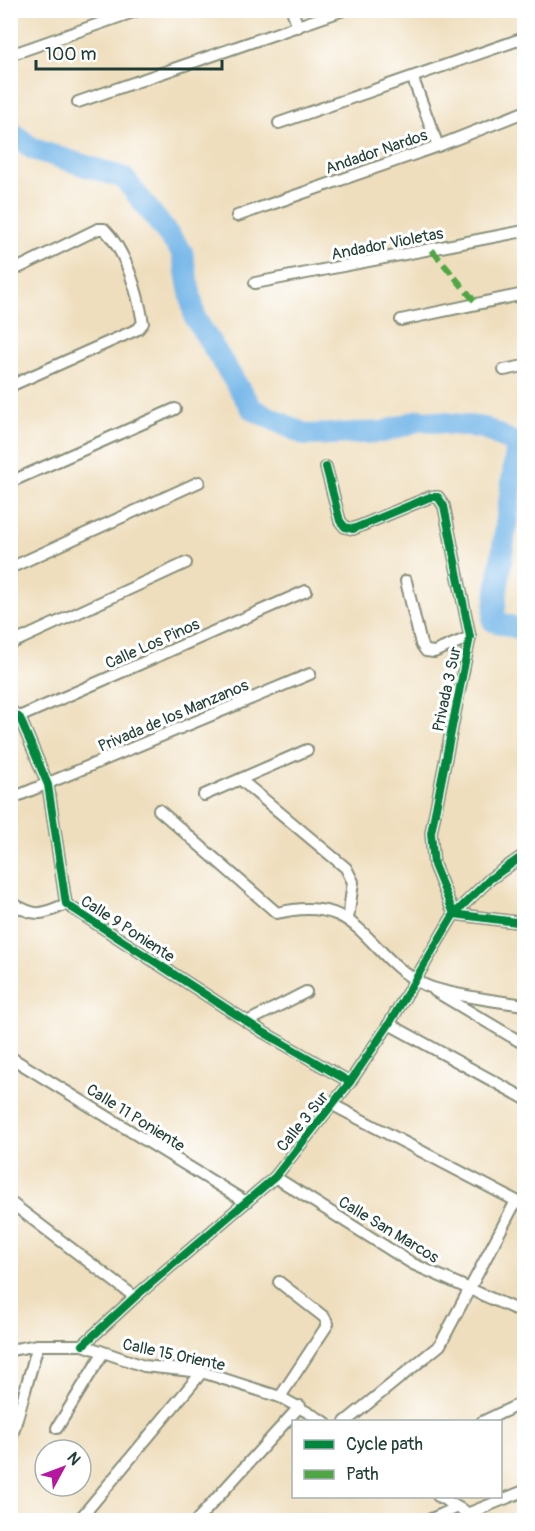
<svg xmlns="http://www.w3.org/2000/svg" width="535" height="1531" font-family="Pangolin,sans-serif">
	<rect width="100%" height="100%" fill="#fff"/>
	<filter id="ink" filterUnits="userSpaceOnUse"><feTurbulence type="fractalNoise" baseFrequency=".0167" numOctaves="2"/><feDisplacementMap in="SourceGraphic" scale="12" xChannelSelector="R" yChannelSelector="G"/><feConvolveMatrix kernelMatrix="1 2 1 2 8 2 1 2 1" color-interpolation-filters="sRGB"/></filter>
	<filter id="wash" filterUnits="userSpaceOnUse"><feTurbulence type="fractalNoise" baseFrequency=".008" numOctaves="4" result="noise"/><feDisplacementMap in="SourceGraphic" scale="24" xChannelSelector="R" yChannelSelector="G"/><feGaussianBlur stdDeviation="1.35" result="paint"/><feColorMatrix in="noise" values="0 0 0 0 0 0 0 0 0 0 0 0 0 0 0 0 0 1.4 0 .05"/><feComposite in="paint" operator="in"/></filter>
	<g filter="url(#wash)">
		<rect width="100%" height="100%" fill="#efdebd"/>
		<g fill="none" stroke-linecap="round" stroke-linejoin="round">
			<polyline stroke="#72b5e8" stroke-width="22" points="10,131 33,149 124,178 182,252 195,318 252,409 306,435 383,432 420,420 484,428 517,444 493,621 524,630"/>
		</g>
	</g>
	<g filter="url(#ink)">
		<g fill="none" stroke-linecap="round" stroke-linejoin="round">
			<g stroke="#878e78" stroke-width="14">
				<g id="street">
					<polyline points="292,10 298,27"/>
					<polyline points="10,55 139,10"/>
					<polyline points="413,79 438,146"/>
					<polyline points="78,102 344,10"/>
					<polyline points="279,123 524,38"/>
					<polyline points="237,216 438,146 524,112"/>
					<path d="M10 272 98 229H104C126 251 138 293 143 323L138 329 10 386"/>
					<polyline points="255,283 524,231"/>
					<polyline points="401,320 524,294"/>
					<polyline points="504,370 524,366"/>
					<polyline points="326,467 340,521 345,527 353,529 430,497 438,497 444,506 470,637 431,833 434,865 454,914 524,923"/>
					<polyline points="10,482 175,409"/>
					<polyline points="10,568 199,482"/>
					<polyline points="406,581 421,644 426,651 434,652 470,637"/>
					<polyline points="10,644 186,563"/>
					<polyline points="10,710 20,718 48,785 66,904 263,1032 350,1082"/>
					<polyline points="10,721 306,591"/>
					<polyline points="241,780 346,868 353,882 348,919"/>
					<polyline points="204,795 307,750"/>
					<polyline points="10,799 310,674"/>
					<path d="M159 810 277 913C363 892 364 956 425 985 446 995 499 1001 524 1005"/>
					<path d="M10 902C36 917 39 916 66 904"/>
					<polyline points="435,991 524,1044"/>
					<polyline points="247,1022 306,992"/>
					<polyline points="389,1024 524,1098"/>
					<polyline points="10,1057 246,1202"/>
					<polyline points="333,1105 524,1205"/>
					<polyline points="275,1177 413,1264 524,1313"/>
					<polyline points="10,1202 135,1297"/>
					<polyline points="279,1282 324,1317 328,1324 280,1397"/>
					<polyline points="83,1345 135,1297 275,1177 350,1082 389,1024 454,914 490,879 524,855"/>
					<polyline points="10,1350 38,1345 83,1345 144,1366 202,1372 280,1397 325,1422"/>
					<polyline points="345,1422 440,1345 516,1201"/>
					<polyline points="482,1422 524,1402"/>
					<polyline points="57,1428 103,1353"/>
					<polyline points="10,1443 38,1345"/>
					<polyline points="438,1496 480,1520"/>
					<polyline points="467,1514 524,1491"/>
					<polyline points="79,1520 202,1372"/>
					<polyline points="197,1520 300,1406"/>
					<polyline points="429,1520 456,1508"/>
				</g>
			</g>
			<use href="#street" stroke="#fff" stroke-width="10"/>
			<polyline stroke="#4fa644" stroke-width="6" stroke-dasharray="12 6" stroke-linecap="butt" points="432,250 477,304"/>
			<g stroke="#fff" stroke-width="11">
				<g id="cycleway">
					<polyline points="326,467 340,521 345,527 353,529 430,497 438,497 444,506 470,637 431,833 434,865 454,914 524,923"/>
					<polyline points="10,710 20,718 48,785 66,904 263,1032 350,1082"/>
					<polyline points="83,1345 135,1297 275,1177 350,1082 389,1024 454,914 490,879 524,855"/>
				</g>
			</g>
			<use href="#cycleway" stroke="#00873e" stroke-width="8"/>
		</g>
	</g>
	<g text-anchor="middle" stroke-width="6" stroke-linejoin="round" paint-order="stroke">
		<g font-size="16" fill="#1f3d34" stroke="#fff">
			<text transform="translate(376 151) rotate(-19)" y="6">Andador Nardos</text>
			<text transform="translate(387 243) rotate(-11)" y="6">Andador Violetas</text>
			<text transform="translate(152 643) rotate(-24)" y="6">Calle Los Pinos</text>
			<text transform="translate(446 689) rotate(-78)" y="6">Privada 3 Sur</text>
			<text transform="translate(173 715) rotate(-23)" y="6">Privada de los Manzanos</text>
			<text transform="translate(128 928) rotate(33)" y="6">Calle 9 Poniente</text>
			<text transform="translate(136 1117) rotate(32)" y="6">Calle 11 Poniente</text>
			<text transform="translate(302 1121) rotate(-51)" y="6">Calle 3 Sur</text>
			<text transform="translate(389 1229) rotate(31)" y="6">Calle San Marcos</text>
			<text transform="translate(174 1354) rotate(12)" y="6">Calle 15 Oriente</text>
		</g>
	</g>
	<rect width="535" height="1531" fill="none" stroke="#fff" stroke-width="36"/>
	<rect x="292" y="1420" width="210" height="78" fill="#ffffff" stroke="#a5b1ae" stroke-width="1.5"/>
	<rect x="304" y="1440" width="30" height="9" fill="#00873e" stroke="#a5b1ae" stroke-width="1.5"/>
	<text x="346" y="1450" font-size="18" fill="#1f3d34">Cycle path</text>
	<rect x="304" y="1470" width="30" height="9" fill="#4fa644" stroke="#a5b1ae" stroke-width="1.5"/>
	<text x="346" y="1480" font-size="18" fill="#1f3d34">Path</text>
	<g transform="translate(63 1468) rotate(49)"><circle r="28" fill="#ffffff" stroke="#a5b1ae" stroke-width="1.5"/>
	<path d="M0-4.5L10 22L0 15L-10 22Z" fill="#b5179e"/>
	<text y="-9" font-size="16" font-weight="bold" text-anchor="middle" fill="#1f3d34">N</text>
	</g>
	<path d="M36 60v9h186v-9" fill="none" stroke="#1f3d34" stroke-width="3"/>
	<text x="45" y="60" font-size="18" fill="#1f3d34" stroke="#ffffff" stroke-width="4.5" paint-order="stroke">100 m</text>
</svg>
